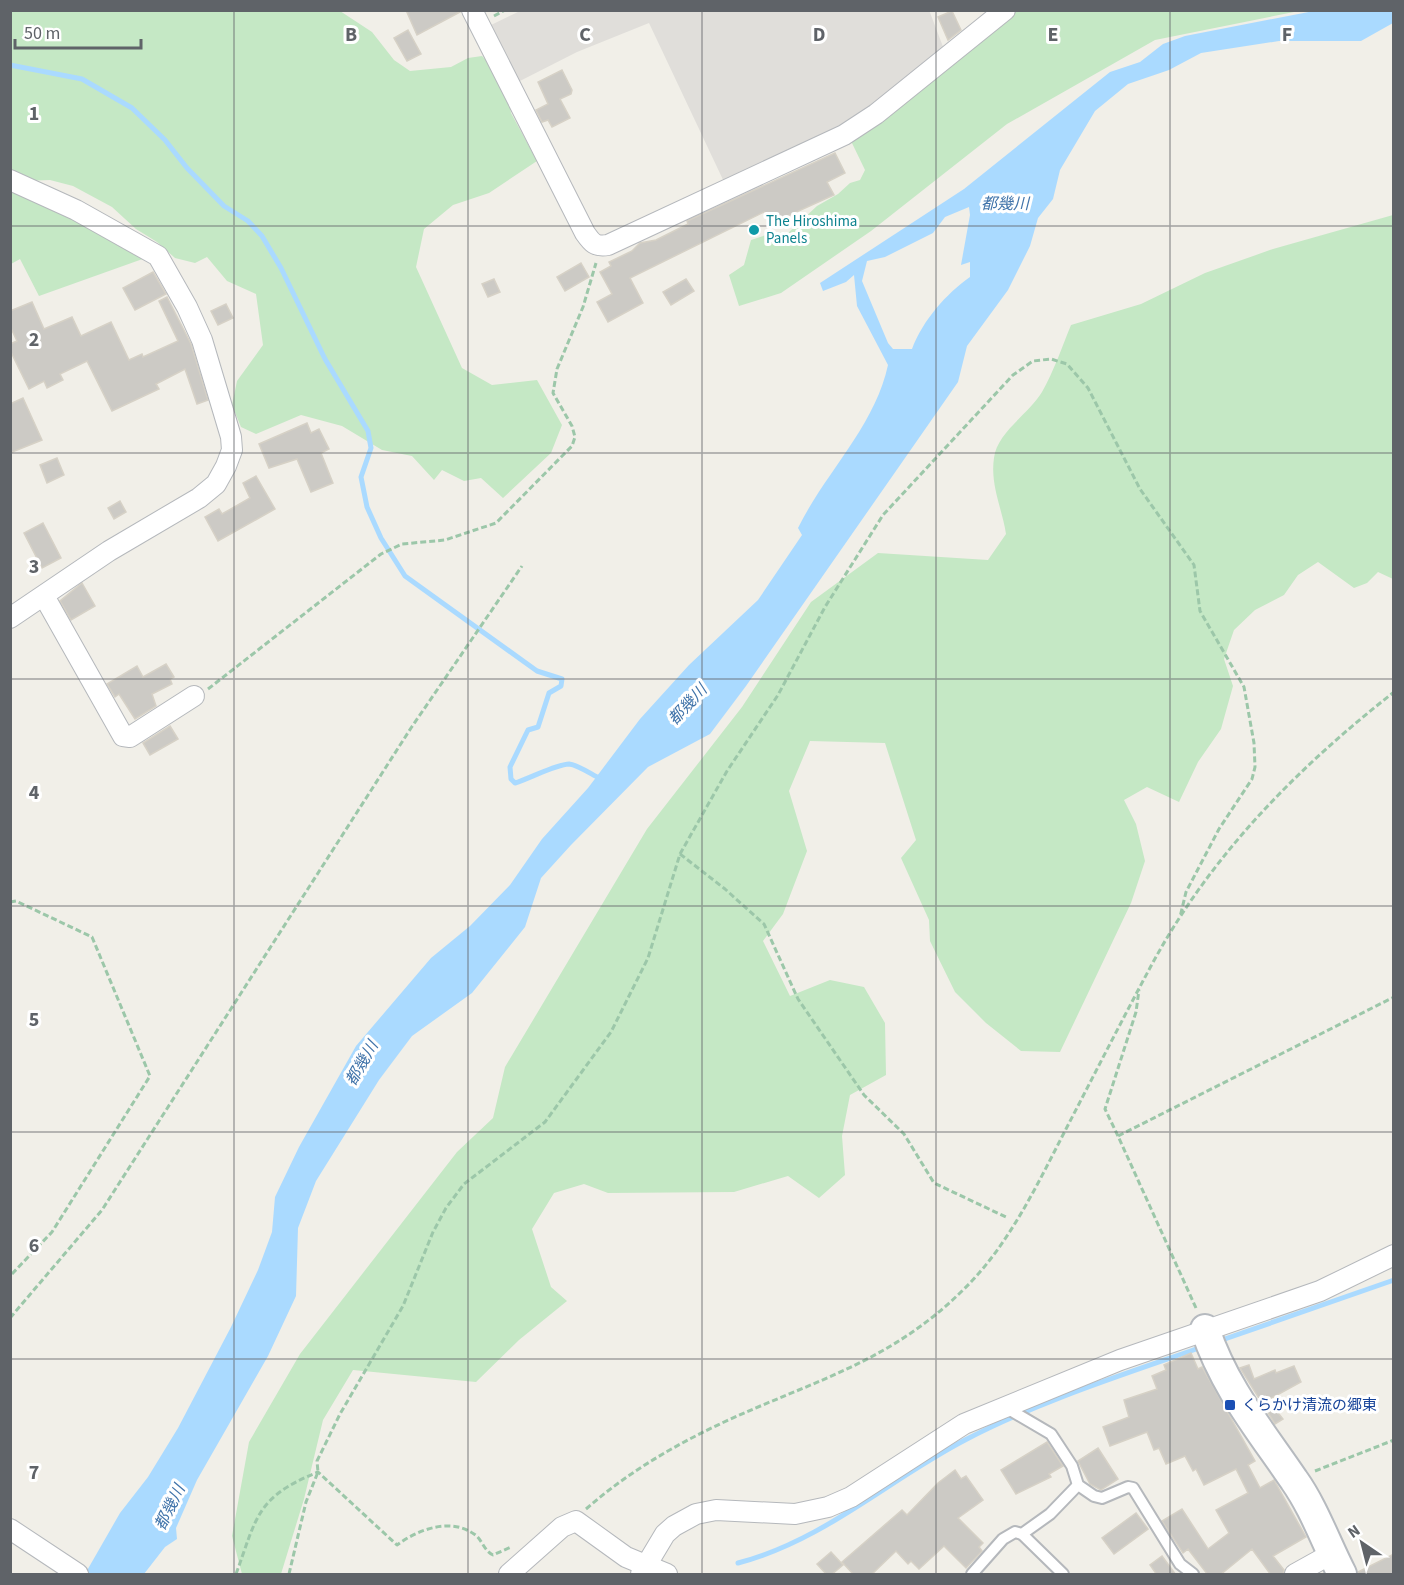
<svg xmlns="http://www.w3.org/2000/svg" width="1404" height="1585" font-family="'Source Sans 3','Noto Sans JP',sans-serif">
	<rect width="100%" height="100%" fill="#f1efe8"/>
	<polygon fill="#e0deda" points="929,10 945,52 855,122 725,184 649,23 577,52 516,83 488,32 491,25 520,11"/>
	<g fill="#c5e8c5">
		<polygon points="11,11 340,11 372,32 394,60 410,71 451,67 468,58 482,56 495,69 508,93 511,113 537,161 489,193 453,205 424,229 416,267 462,368 492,385 537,380 562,425 551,453 503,498 481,478 464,481 442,470 434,480 412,456 382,450 342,426 301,415 256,434 241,427 232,405 237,381 263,345 256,294 227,281 207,257 195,263 175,258 157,242 136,229 112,207 73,186 50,180 23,181 11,177"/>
		<polygon points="999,11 1299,11 1155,40 1007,124 871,231 781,293 739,306 729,275 744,265 751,240 775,232 788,233 817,206 838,194 850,183 860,180 865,170 851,141"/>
		<polygon points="10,185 151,256 39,296 20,259 11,264"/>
		<path d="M1393 215V579L1378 572 1367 583 1354 588 1318 562 1298 575 1284 595 1255 610 1234 630 1224 659 1233 686 1221 729 1198 762 1179 802 1147 787 1124 800 1136 824 1145 861 1131 903 1060 1052 1021 1051 986 1023 955 992 930 941 929 920 901 858 916 840 885 743 810 741 789 791 807 851 783 914 763 941 790 996 830 980 864 987 885 1023 886 1075 850 1095 842 1136 845 1175 819 1198 788 1176 734 1192 608 1193 584 1184 554 1193 532 1229 551 1287 567 1301 519 1340 476 1382 353 1370 323 1420 304 1499 281 1574H242L232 1536 249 1442 300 1354 457 1152 493 1118 505 1067 647 829 742 707 811 602 878 553 988 560 1006 534C1002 508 990 485 994 458 997 432 1029 414 1042 392 1054 371 1062 347 1071 325L1141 304 1205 273 1273 249Z"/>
	</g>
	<path fill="#aadaff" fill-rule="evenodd" d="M1319 10 1393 11V23L1361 41H1279L1201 53 1169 70 1128 84 1095 111 1060 170 1053 199 1038 218 1030 246 1008 290 967 346 958 382 746 686 710 734 648 767 571 845 541 878 525 927 472 993 412 1036 379 1080 316 1181 298 1228 296 1296 268 1356 197 1480 176 1528 177 1539 165 1547 144 1574H85L120 1513 148 1477 178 1428 231 1327 258 1270 272 1232 275 1197 299 1147 356 1046 431 958 470 926 510 885 542 839 588 788 640 719 689 665 758 600 802 535 798 528C825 473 875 426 888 365L857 306 854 275 846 282 823 291 820 283 964 189 1110 72 1140 62 1163 44 1185 36ZM969 207 970 215 961 265 970 262V277C946 294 923 320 912 349H893L888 343 862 281 867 261 885 257 933 233 945 217Z"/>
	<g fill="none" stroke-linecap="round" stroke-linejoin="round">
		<g stroke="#aadaff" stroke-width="5">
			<path d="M10 65 82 79 132 108 165 140 187 168 224 206 248 221 262 236 281 268 325 359 368 431 371 448 361 477 367 507 381 538 405 576 537 671 562 679 561 686 549 693 538 727 528 730 510 767 511 779 515 783C528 779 557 764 569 764 578 765 591 774 599 778"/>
			<polyline points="1219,1341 1394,1280"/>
			<path d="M738 1563C823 1541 888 1480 965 1440 1040 1401 1122 1375 1202 1347"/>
		</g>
	</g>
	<g fill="#cccac5" stroke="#d6d1c6" stroke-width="1.5">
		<polygon points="406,10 460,10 460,12 417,35"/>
		<polygon points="952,11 961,30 948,40 938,17"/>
		<polygon points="408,30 421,54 407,61 394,38"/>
		<polygon points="562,70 572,90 571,94 560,99 570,118 552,127 548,120 542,122 536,110 548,104 538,82"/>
		<polygon points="835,153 845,173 827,182 834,195 770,224 764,212 630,278 643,303 608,322 597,302 612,294 600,272 611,266 609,262 632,251 640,243 656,240 688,224 687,221"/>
		<polygon points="581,263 589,277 565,291 557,277"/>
		<polygon points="153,272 166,294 135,310 123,288"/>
		<polygon points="494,279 500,292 488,297 482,284"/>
		<polygon points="686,279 694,291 671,305 663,292"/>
		<polygon points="167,297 191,344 208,400 197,404 185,369 156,384 159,389 112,411 87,361 60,374 63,380 47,388 44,381 29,389 10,350 10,344 17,341 10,326 10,311 32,302 44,329 72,317 81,336 111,322 129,360 142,354 143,357 178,341 159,301"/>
		<polygon points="226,304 233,318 218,325 211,311"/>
		<polygon points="23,398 42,440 10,453 10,404"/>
		<polygon points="307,423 311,433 319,429 329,449 321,453 333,483 311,492 297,459 269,468 259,444"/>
		<polygon points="57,458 64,475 47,483 40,465"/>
		<polygon points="256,476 275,509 218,541 205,517 219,509 222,514 250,498 243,483"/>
		<polygon points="120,501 126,512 114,519 108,508"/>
		<polygon points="43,523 61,558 42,568 24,533"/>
		<polygon points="82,583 95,606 71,620 60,601"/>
		<polygon points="166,664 174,677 170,679 172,684 152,694 156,706 135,719 119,694 115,697 107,684 137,666 143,677"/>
		<polygon points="170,726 178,739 150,755 143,743"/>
		<polygon points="1191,1353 1198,1369 1202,1367 1255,1461 1248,1465 1260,1488 1274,1480 1306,1537 1273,1556 1284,1570 1283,1575 1271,1575 1252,1549 1220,1575 1208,1575 1188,1549 1183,1553 1162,1521 1182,1509 1208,1549 1229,1533 1216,1510 1248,1493 1236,1469 1204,1485 1196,1469 1193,1471 1185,1456 1166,1464 1159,1448 1154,1450 1147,1432 1110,1446 1103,1427 1129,1417 1124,1400 1157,1389 1152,1376 1166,1370 1164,1365"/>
		<polygon points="1249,1365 1254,1379 1275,1370 1276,1373 1294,1366 1301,1382 1268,1400 1283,1419 1275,1424 1240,1368"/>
		<polygon points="1047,1442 1063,1466 1049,1474 1051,1477 1016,1494 1001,1470"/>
		<polygon points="1098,1448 1118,1479 1101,1490 1090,1484 1078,1461"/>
		<polygon points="955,1470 961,1479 966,1476 983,1500 958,1518 983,1543 979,1547 982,1551 966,1568 944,1546 919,1569 911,1561 908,1564 896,1551 871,1575 854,1575 842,1562 902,1510 907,1515 938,1483"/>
		<polygon points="1136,1513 1148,1529 1114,1554 1102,1538"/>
		<polygon points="831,1552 843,1565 831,1575 827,1575 817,1564"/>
		<polygon points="1394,1554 1394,1575 1358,1575 1358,1572"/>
		<polygon points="1162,1556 1176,1575 1157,1575 1150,1565"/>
	</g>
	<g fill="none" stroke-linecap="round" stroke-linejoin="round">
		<g stroke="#b5b8bc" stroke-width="14">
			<g id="lane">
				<polyline points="1005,1407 1051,1434 1072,1466 1078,1485 1094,1496 1102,1498 1128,1487 1133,1488 1180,1564 1193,1574"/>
				<polyline points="1022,1534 1063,1574"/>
				<polyline points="972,1574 1003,1539 1015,1532 1022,1534 1050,1514 1078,1485"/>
			</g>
		</g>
		<g stroke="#b5b8bc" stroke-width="22">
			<g id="street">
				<path d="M472 10 585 233C592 243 595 247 608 245L844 135 876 114 1005 10"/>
				<polyline points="10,180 76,210 158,256 187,307 202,340 231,437 232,450 226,466 216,484 199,498 109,551 10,618"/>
				<polyline points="44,596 123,736 130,737 194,696"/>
				<polyline points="10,1529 78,1574"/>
				<polyline points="509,1574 562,1527 576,1521 626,1557 667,1574"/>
				<polyline points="641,1574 665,1534 674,1526 696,1514 716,1510 795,1514 828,1507 851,1497 964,1424 1120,1360 1320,1291 1394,1255"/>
				<polyline points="1295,1574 1331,1554"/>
			</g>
		</g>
		<g stroke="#b6babf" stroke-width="32">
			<path id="secondary" d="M1205 1329C1224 1387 1260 1430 1294 1480 1314 1508 1326 1543 1342 1574"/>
		</g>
		<g stroke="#9cc7a9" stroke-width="3" stroke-dasharray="6 3" stroke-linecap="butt">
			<polyline points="494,16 505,10"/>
			<polyline points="208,689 381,554 402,544 445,540 496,523 572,446 575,437 572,426 553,393 557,369 583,307 596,263"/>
			<polyline points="680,854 725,889 764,924 798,999 864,1095 904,1134 934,1183 1008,1218"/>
			<polyline points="10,902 16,901 92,937 150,1076 52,1232 10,1276"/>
			<polyline points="1118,1136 1105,1109 1136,1012 1139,990"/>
			<polyline points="1196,1308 1118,1136 1394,997"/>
			<polyline points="10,1318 102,1210 411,728 522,566"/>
			<polyline points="1315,1471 1394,1440"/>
			<path d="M586 1509C627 1473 673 1446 722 1423 812 1381 890 1363 964 1289 1009 1245 1037 1185 1066 1129 1094 1075 1122 1020 1151 966 1210 856 1296 769 1394 692"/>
			<path d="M236 1574C257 1517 256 1497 318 1472L397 1545C417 1530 450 1517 474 1534 482 1539 484 1551 493 1555L511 1547"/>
			<polyline points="289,1574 306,1502 318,1472 317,1461 340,1414 403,1306 433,1232 446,1208 464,1184 545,1122 611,1032 648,958 680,854 727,771 778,695 825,607 883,515 1013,375 1033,361 1051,359 1067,364 1088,388 1140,489 1194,565 1200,611 1244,687 1254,743 1255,767 1252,779 1219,829 1186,892 1180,917"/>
		</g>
		<use href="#lane" stroke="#fff" stroke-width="10"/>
		<use href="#street" stroke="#fff" stroke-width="20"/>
		<use href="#secondary" stroke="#fff" stroke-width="28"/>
	</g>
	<path fill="none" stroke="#5f6368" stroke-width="1.5" stroke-opacity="0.55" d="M234 10V1574M468 10V1574M702 10V1574M936 10V1574M1170 10V1574M10 226H1394M10 453H1394M10 679H1394M10 906H1394M10 1132H1394M10 1359H1394"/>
	<circle fill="#0f9aa8" stroke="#fff" stroke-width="2" cx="754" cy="230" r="6"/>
	<rect fill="#1a4fb4" stroke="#fff" stroke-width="2" x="1224" y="1399" width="12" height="12" rx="3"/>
	<g text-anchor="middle" stroke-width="6" stroke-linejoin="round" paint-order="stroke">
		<g font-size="15" fill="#0d838f" stroke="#fff" text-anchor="start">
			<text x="766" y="226">The Hiroshima<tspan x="766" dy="17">Panels</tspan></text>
		</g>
		<g font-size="15" fill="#164399" stroke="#fff" text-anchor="start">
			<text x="1242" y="1410">くらかけ清流の郷東</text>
		</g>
		<g font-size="16" font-style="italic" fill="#4174aa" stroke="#fff">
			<text x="1005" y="209">都幾川</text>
			<text transform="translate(687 704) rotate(-47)" y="6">都幾川</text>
			<text transform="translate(361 1063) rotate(-60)" y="6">都幾川</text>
			<text transform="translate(169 1507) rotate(-64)" y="6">都幾川</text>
		</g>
	</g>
	<g font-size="20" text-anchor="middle" font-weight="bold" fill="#5f6368" stroke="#fff" stroke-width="6" stroke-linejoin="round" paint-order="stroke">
		<text x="351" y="41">B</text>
		<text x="585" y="41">C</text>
		<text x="819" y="41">D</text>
		<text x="1053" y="41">E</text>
		<text x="1287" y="41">F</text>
		<text x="34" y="120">1</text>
		<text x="34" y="346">2</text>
		<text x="34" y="573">3</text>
		<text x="34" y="799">4</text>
		<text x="34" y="1026">5</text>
		<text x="34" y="1252">6</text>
		<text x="34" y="1479">7</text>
	</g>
	<rect width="1404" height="1585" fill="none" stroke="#5f6368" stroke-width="24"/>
	<g transform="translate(1362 1543) rotate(325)" stroke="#ffffff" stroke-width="4.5" paint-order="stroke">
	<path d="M0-4.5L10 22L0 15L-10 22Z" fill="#5f6368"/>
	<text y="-9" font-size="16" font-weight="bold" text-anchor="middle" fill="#5f6368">N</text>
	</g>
	<path d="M15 39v9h126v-9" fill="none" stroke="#5f6368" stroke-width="3"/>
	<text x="24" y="39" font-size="18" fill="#5f6368" stroke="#ffffff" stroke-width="4.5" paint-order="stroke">50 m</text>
</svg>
